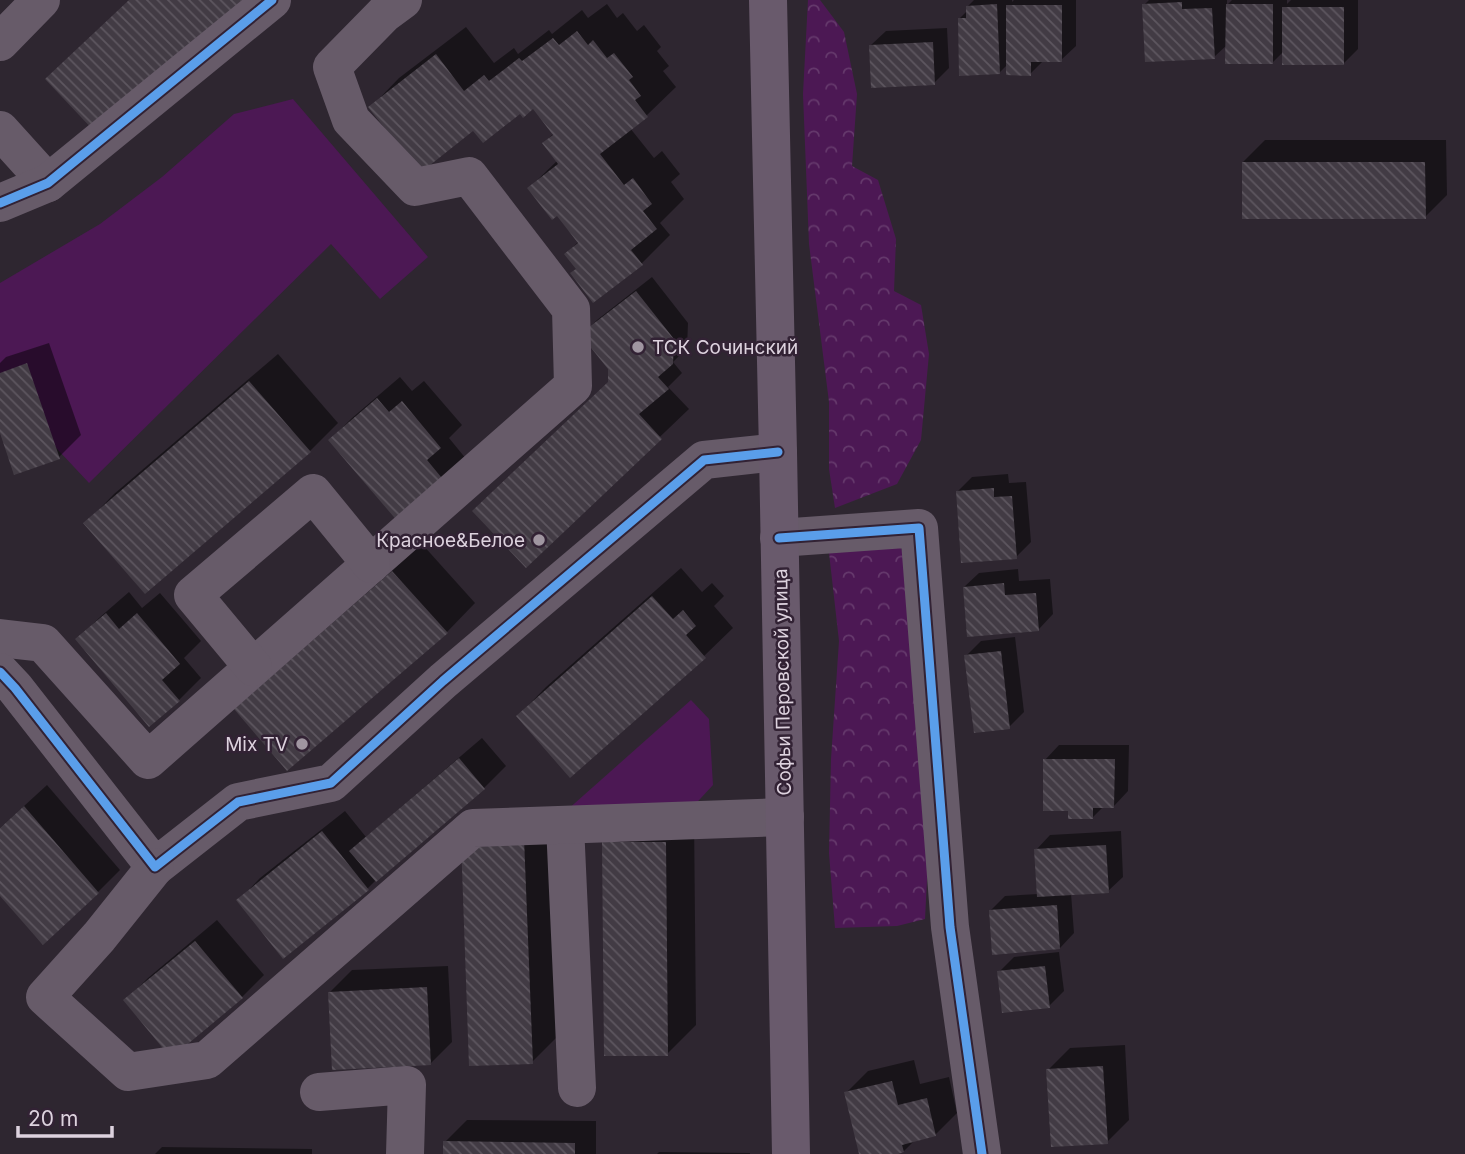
<svg xmlns="http://www.w3.org/2000/svg" width="1465" height="1154" font-family="Inter,sans-serif">
	<defs>
		<pattern id="forest-crowns" width="20" height="18" patternUnits="userSpaceOnUse" patternTransform="scale(1.75)"><rect width="20" height="18" fill="#4c1854"/><path d="M2 6a3 3 0 1 1 6 0M12 15a3 3 0 1 1 6 0" fill="none" stroke="#65396c"/></pattern>
		<pattern id="building-back-hatch" width="6" height="6" patternUnits="userSpaceOnUse" patternTransform="scale(1.75)"><rect width="6" height="6" fill="#423b44"/><path d="M-1 5l2 2M0 0l6 6M5-1l2 2" fill="none" stroke="#5d565f"/></pattern>
	</defs>
	<rect width="100%" height="100%" fill="#2e2630"/>
	<g fill="#4c1854">
		<polygon points="293,99 428,257 380,299 331,244 89,483 0,388 0,283 100,224 162,177 234,114"/>
		<polygon points="691,700 709,719 713,785 688,812 557,819"/>
	</g>
	<g fill="url(#forest-crowns)">
		<polygon points="808,0 820,0 844,32 857,94 852,166 878,180 896,239 894,291 921,305 929,354 921,440 897,484 835,508 829,469 829,402 809,244 803,94"/>
		<polygon points="828,544 901,547 910,589 930,820 925,919 897,926 835,928 829,853 831,759 839,641"/>
	</g>
	<g fill="#0007">
		<polygon points="974,0 1012,0 1012,2 1014,0 1076,0 1076,46 1061,60 1044,60 1030,74 1008,64 999,73 959,19 968,10 968,6"/>
		<polygon points="1149,0 1227,0 1227,5 1232,0 1287,0 1287,4 1291,0 1358,0 1358,49 1344,63 1284,51 1272,63 1227,45 1214,57 1144,5"/>
		<polygon points="607,4 617,18 623,13 637,31 644,25 661,47 657,51 669,66 663,71 676,87 647,115 630,128 654,158 662,151 680,174 671,182 684,199 660,223 670,235 641,264 578,269 566,254 579,241 558,213 529,188 558,160 544,143 554,133 534,107 474,128 371,107 399,78 466,27 494,63 514,48 518,54 549,30 552,34 582,10 588,18"/>
		<polygon points="947,28 949,68 934,83 871,45 886,31"/>
		<polygon points="1265,140 1446,140 1447,195 1425,217 1243,162"/>
		<polygon points="652,277 688,323 687,348 673,362 682,373 668,387 689,409 526,565 610,381 610,368 583,334 597,320"/>
		<polygon points="49,343 81,435 59,457 0,428 0,363 6,357"/>
		<polygon points="278,354 338,423 310,451 86,523 114,494"/>
		<polygon points="400,377 412,391 424,381 462,425 449,438 467,460 445,482 330,440 352,418"/>
		<polygon points="1008,474 1009,483 1026,482 1031,542 1016,557 957,492 972,477"/>
		<polygon points="422,544 475,603 447,632 237,709"/>
		<polygon points="681,568 702,592 712,583 724,596 714,606 733,628 704,656 518,716 546,687"/>
		<polygon points="1018,569 1019,581 1050,579 1053,614 1039,629 964,587 979,573"/>
		<polygon points="129,592 142,608 160,593 201,641 184,658 201,678 179,700 149,725 77,640 99,618"/>
		<polygon points="1015,637 1024,712 1009,727 966,656 981,641"/>
		<polygon points="482,738 506,766 484,788 380,876 368,888 239,900 260,878 345,811 366,837"/>
		<polygon points="1059,745 1129,745 1128,791 1114,806 1104,806 1093,817 1070,809 1045,760"/>
		<polygon points="47,785 120,870 98,892 0,894 0,828"/>
		<polygon points="552,810 560,1034 532,1062 463,841"/>
		<polygon points="694,814 696,1025 667,1054 604,843"/>
		<polygon points="1121,831 1123,877 1108,891 1071,893 1074,933 1060,948 990,911 1005,896 1038,894 1036,850 1050,835"/>
		<polygon points="217,920 264,975 242,997 126,1000 148,978"/>
		<polygon points="1059,952 1064,991 1049,1006 999,972 1014,957"/>
		<polygon points="448,966 452,1042 430,1064 330,992 352,970"/>
		<polygon points="1125,1045 1129,1120 1107,1142 1048,1070 1070,1048"/>
		<polygon points="914,1060 920,1084 949,1077 957,1113 935,1135 915,1140 904,1151 891,1154 861,1154 846,1093 868,1071"/>
		<polygon points="467,1120 596,1121 596,1154 445,1154 445,1142"/>
		<polygon points="162,1147 312,1149 312,1154 155,1154"/>
		<polygon points="659,1152 750,1153 750,1154 657,1154"/>
	</g>
	<g fill="url(#building-back-hatch)">
		<polygon points="129,0 242,0 97,134 45,79"/>
		<polygon points="1182,2 1182,9 1212,8 1215,59 1145,62 1142,4"/>
		<polygon points="997,4 1000,74 959,76 958,18 966,18 966,6"/>
		<polygon points="1226,4 1273,4 1273,64 1225,64"/>
		<polygon points="1006,5 1062,5 1062,62 1031,62 1031,76 1006,75"/>
		<rect x="1282" y="7" width="62" height="58"/>
		<polygon points="577,31 588,45 593,40 607,58 614,53 633,77 629,80 641,96 635,100 648,117 600,154 624,185 633,178 652,204 643,211 657,229 631,250 643,265 593,303 570,273 576,269 564,254 578,243 557,216 552,220 527,188 558,164 542,143 553,135 533,109 523,118 520,114 483,143 473,131 420,173 368,107 436,54 464,91 484,75 489,81 519,58 522,61 553,38 559,45"/>
		<polygon points="933,42 935,85 871,88 869,45"/>
		<polygon points="1242,162 1425,162 1426,219 1242,219"/>
		<polygon points="636,291 674,339 673,364 658,377 669,389 639,414 662,439 526,568 472,511 608,382 608,369 580,334"/>
		<polygon points="27,363 60,459 14,475 0,433 0,373"/>
		<polygon points="249,381 311,452 145,594 83,523"/>
		<polygon points="377,398 389,412 402,401 441,448 427,460 446,483 399,523 328,440"/>
		<polygon points="994,488 994,497 1012,496 1017,559 961,563 956,491"/>
		<polygon points="392,571 448,633 287,771 234,709"/>
		<polygon points="1004,583 1005,595 1036,593 1039,631 967,637 963,587"/>
		<polygon points="652,596 673,619 683,610 696,626 686,635 706,658 570,778 516,716"/>
		<polygon points="106,613 119,629 137,613 180,664 162,680 180,701 149,727 75,639"/>
		<polygon points="1001,651 1010,729 974,733 964,655"/>
		<polygon points="459,758 485,789 376,882 349,851"/>
		<polygon points="1043,759 1115,759 1114,808 1093,808 1093,819 1068,819 1068,811 1043,811"/>
		<polygon points="24,806 99,893 43,945 0,896 0,828"/>
		<polygon points="322,831 369,890 283,959 236,900"/>
		<polygon points="524,838 533,1064 469,1066 461,840"/>
		<polygon points="602,842 666,842 668,1056 604,1056"/>
		<polygon points="1106,845 1109,893 1037,897 1034,849"/>
		<polygon points="1057,905 1060,949 992,955 989,910"/>
		<polygon points="195,941 243,998 171,1058 123,1000"/>
		<polygon points="1045,966 1050,1008 1002,1013 997,971"/>
		<polygon points="427,987 431,1065 332,1070 328,992"/>
		<polygon points="1103,1066 1108,1144 1051,1147 1046,1069"/>
		<polygon points="892,1081 898,1105 927,1098 936,1136 902,1145 904,1152 898,1154 859,1154 844,1092"/>
		<polygon points="443,1141 575,1143 575,1154 443,1154"/>
	</g>
	<g fill="none" stroke-linecap="round" stroke-linejoin="round">
		<g stroke="#675b69" stroke-width="38">
			<polyline points="0,42 41,0"/>
			<polyline points="0,130 48,183"/>
			<polyline points="0,203 48,183 272,0"/>
			<polyline points="779,538 919,528 950,927 982,1154"/>
			<polyline points="0,638 43,643 148,760 573,386 571,309 469,176 415,187 351,120 332,67 384,14 403,0"/>
			<polyline points="253,667 193,595 313,493 371,564"/>
			<polyline points="0,672 15,688 155,867 238,802 331,783 443,681 704,460 778,452"/>
			<polyline points="565,825 577,1088"/>
			<polyline points="155,867 99,937 45,997 128,1072 207,1060 473,828 785,817"/>
			<polyline points="319,1092 407,1085 405,1154"/>
		</g>
		<polyline stroke="#695a6c" stroke-width="38" points="768,0 778,452 791,1154"/>
		<g stroke="#322234" stroke-width="13">
			<g id="cycleway">
				<polyline points="0,203 48,183 272,0"/>
				<polyline points="779,538 919,528 950,927 982,1154"/>
				<polyline points="0,672 15,688 155,867 238,802 331,783 443,681 704,460 778,452"/>
			</g>
		</g>
		<use href="#cycleway" stroke="#5a9eea" stroke-width="9"/>
	</g>
	<g fill="#a096a1" stroke="#322234" stroke-width="2.5">
		<circle cx="638" cy="347" r="7"/>
		<circle cx="539" cy="540" r="7"/>
		<circle cx="302" cy="744" r="7"/>
	</g>
	<g text-anchor="middle" stroke-width="5" stroke-linejoin="round" paint-order="stroke">
		<g font-size="19" fill="#ddd2de" stroke="#322234" text-anchor="end">
			<text x="652" y="354" text-anchor="start">ТСК Сочинский</text>
			<text x="525" y="547">Красное&amp;Белое</text>
			<text x="288" y="751">Mix TV</text>
		</g>
		<g font-size="19" fill="#ddd2de" stroke="#322234">
			<text transform="translate(782 682) rotate(-91)" y="7">Софьи Перовской улица</text>
		</g>
	</g>
	<path d="M18 1126v10h94v-10" fill="none" stroke="#ddd2de" stroke-width="3.5"/>
	<text x="28" y="1126" font-size="21" fill="#ddd2de" stroke="#322234" stroke-width="5" paint-order="stroke">20 m</text>
</svg>
